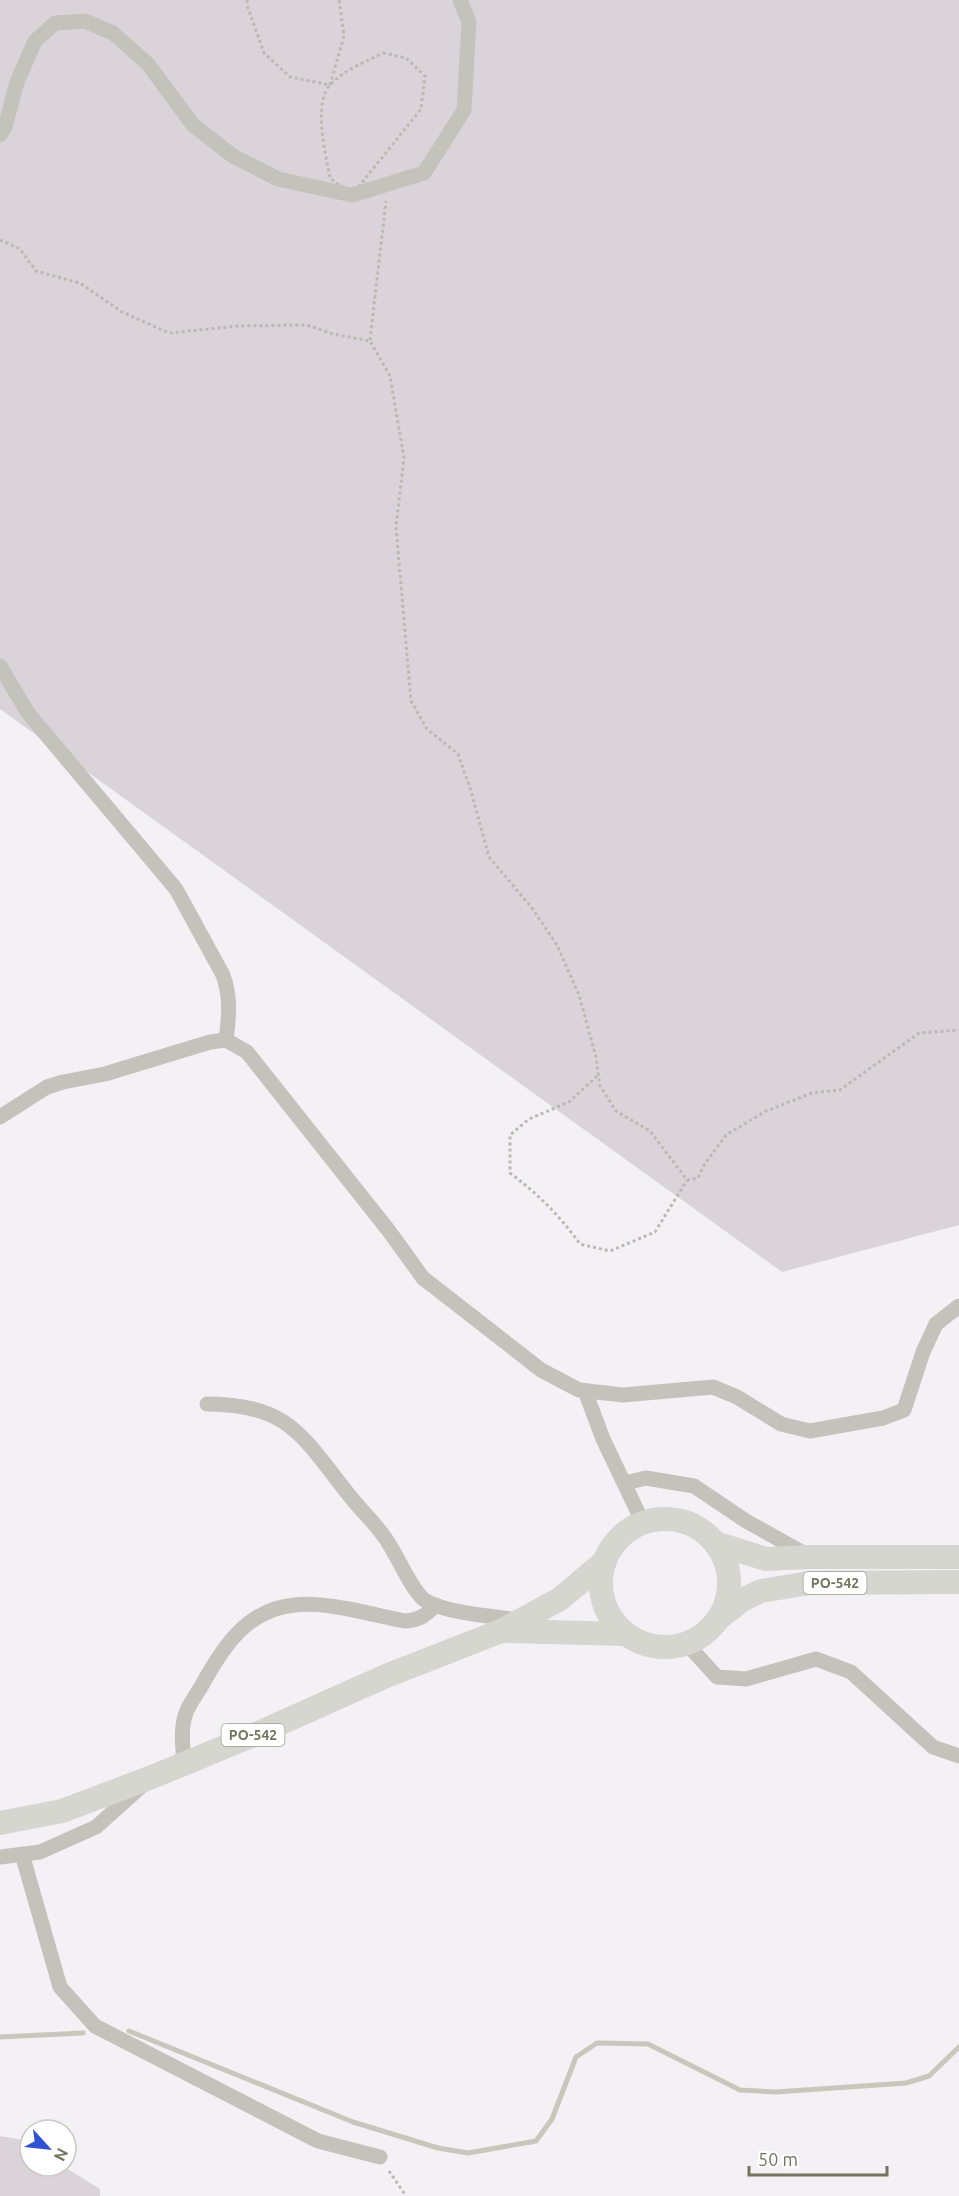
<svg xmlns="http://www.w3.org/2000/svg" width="959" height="2196" font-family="Ubuntu,sans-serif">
	<rect width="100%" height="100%" fill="#f3f1f5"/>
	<g fill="#dbd3da">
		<polygon points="0,0 959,0 959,1225 782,1272 0,709"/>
		<polygon points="0,2136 18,2139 30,2146 30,2166 63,2166 100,2189 100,2196 0,2196"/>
	</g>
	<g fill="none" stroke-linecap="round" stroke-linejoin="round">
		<g stroke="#c9c7bc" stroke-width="5">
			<polyline points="129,2031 353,2122 438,2148 468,2153 536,2141 552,2119 576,2057 597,2043 648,2044 740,2090 776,2092 906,2083 929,2076 959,2047"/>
			<polyline points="0,2037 83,2033"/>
		</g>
		<g stroke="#babab4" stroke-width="3" stroke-dasharray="3 3" stroke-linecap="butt">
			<polyline points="247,0 248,8 264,53 290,77 330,85 344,36 339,0"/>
			<path d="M383 53 406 58 425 76 421 109 352 195 330 178C326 154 312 103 331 84 345 69 366 62 383 53Z"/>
			<polyline points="0,240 20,249 36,271 80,283 122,312 169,333 238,326 307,325 333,334 370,341 390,376 404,458 396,527 411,701 427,729 458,754 471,791 489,857 532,908 557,945 579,995 596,1057 600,1086 616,1111 650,1131 687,1180 698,1178 704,1165 726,1135 766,1111 812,1093 840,1090 919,1033 959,1030"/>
			<polyline points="370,340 386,201"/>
			<path d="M597 1076 569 1102 529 1119 510 1135V1173C538 1194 560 1216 580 1244L610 1251 655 1232 687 1180"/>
			<polyline points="389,2171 406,2196"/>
		</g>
		<g stroke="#c3c3bc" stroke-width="15">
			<polyline points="0,135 5,127 17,82 35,41 55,23 85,21 113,33 148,64 193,125 233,156 278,179 352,195 424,173 464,110 469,22 460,0"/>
			<path d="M0 666 28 713 176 889 223 975C231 997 229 1017 226 1040"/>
			<polyline points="0,1117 47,1087 63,1082 105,1074 210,1042 226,1040 247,1052 389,1231 423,1278 541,1370 579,1390 623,1395 713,1387 737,1397 781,1424 810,1431 883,1418 904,1410 923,1352 936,1324 959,1306"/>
			<polyline points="585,1391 603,1439 643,1523"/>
			<path d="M207 1404C289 1404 302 1436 349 1495 362 1512 378 1525 389 1544 399 1559 413 1593 426 1601 447 1613 495 1617 520 1620"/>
			<polyline points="625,1483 646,1478 694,1486 746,1521 807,1555"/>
			<polyline points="687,1644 717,1677 746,1679 816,1659 851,1672 933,1747 959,1756"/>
			<path d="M184 1764C183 1747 180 1729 186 1713 189 1704 197 1694 202 1685 223 1647 247 1609 295 1605 326 1601 373 1615 405 1621 420 1620 426 1615 436 1605"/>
			<polyline points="22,1854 60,1987 95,2026 318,2141 380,2157"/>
			<polyline points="0,1857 40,1852 96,1827 143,1785"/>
		</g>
		<g stroke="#d5d6cf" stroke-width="24">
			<circle cx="665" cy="1583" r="64"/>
			<polyline points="715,1543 766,1559 810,1557 959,1557"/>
			<polyline points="719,1618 742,1600 761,1591 809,1583 959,1582"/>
			<polyline points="504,1631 625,1634"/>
			<polyline points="0,1823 62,1811 152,1777 263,1731 386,1676 501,1631 560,1599 605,1561"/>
		</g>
	</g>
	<g text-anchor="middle" stroke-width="6" stroke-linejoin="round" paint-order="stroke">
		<g fill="#fff" stroke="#9e9e8e" stroke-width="1.5">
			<rect x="803.5" y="1572" width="63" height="22" rx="4.5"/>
			<rect x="221.5" y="1724" width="63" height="22" rx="4.5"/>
		</g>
		<g font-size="14" font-weight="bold" fill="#74755e">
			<text x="835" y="1588">PO-542</text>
			<text x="253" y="1740">PO-542</text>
		</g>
	</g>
	<g transform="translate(48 2148) rotate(117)"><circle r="28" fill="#ffffff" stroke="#c7c8bf" stroke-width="1.5"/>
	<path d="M0-4.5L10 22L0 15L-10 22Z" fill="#3151d4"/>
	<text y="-9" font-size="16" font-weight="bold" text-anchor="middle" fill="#74755e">N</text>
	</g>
	<path d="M749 2166v9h138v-9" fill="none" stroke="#74755e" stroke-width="3"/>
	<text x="758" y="2166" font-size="18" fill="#74755e" stroke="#ffffff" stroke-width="4.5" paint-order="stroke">50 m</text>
</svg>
